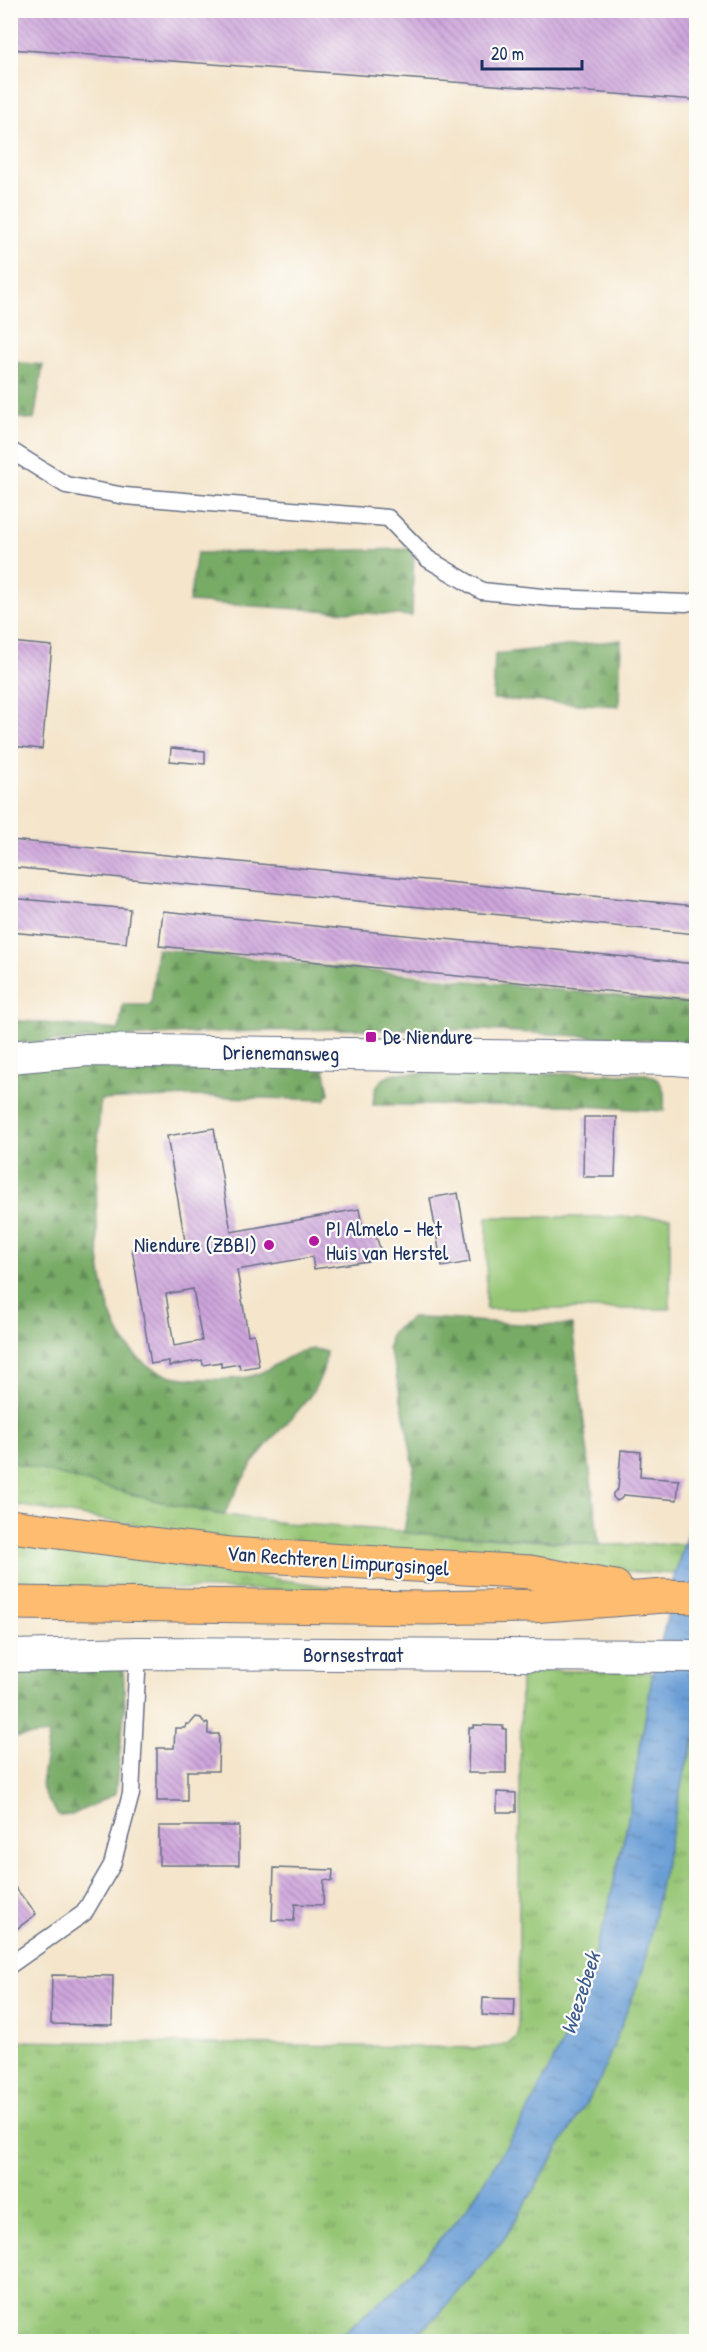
<svg xmlns="http://www.w3.org/2000/svg" width="707" height="2352" font-family="'Patrick Hand',sans-serif">
	<defs>
		<pattern id="grass-tufts" width="24" height="20" patternUnits="userSpaceOnUse" patternTransform="scale(1.5)"><rect width="24" height="20" fill="#96c675"/><path d="M3 7l-1-3M5 7V3M7 7l1-3M15 17l-1-3M17 17v-4M19 17l1-3" fill="none" stroke="#7aa163"/></pattern>
		<pattern id="forest-firs" width="22" height="20" patternUnits="userSpaceOnUse" patternTransform="scale(1.5)"><rect width="22" height="20" fill="#78ab66"/><path d="M5 1l3.5 6h-7zM16 11l3.5 6h-7z" fill="#628c57"/></pattern>
		<pattern id="water-ripples" width="26" height="14" patternUnits="userSpaceOnUse" patternTransform="scale(1.5)"><rect width="26" height="14" fill="#6a9ed6"/><path d="M2 4q2-2 4 0t4 0M15 11q2-2 4 0t4 0" fill="none" stroke="#5681b1"/></pattern>
		<pattern id="building-back-hatch" width="6" height="6" patternUnits="userSpaceOnUse" patternTransform="scale(1.5)"><rect width="6" height="6" fill="#cea5db"/><path d="M-1 5l2 2M0 0l6 6M5-1l2 2" fill="none" stroke="#a687b5"/></pattern>
	</defs>
	<rect width="100%" height="100%" fill="#fdfcf7"/>
	<filter id="ink" filterUnits="userSpaceOnUse"><feTurbulence type="fractalNoise" baseFrequency=".0167" numOctaves="2"/><feDisplacementMap in="SourceGraphic" scale="12" xChannelSelector="R" yChannelSelector="G"/><feConvolveMatrix kernelMatrix="1 2 1 2 8 2 1 2 1" color-interpolation-filters="sRGB"/></filter>
	<filter id="wash" filterUnits="userSpaceOnUse"><feTurbulence type="fractalNoise" baseFrequency=".008" numOctaves="4" result="noise"/><feDisplacementMap in="SourceGraphic" scale="24" xChannelSelector="R" yChannelSelector="G"/><feGaussianBlur stdDeviation="1.35" result="paint"/><feColorMatrix in="noise" values="0 0 0 0 0 0 0 0 0 0 0 0 0 0 0 0 0 1.4 0 .05"/><feComposite in="paint" operator="in"/></filter>
	<g filter="url(#wash)">
		<rect width="100%" height="100%" fill="#f4e5cb"/>
		<g fill="url(#grass-tufts)" stroke="#587a6a" stroke-width="1.5">
			<polygon points="10,1462 210,1513 285,1523 599,1545 684,1544 675,1574 402,1559 242,1543 11,1504"/>
			<polygon points="11,1540 358,1591 11,1586"/>
			<polygon points="521,1670 653,1672 627,1825 605,1921 572,2023 526,2115 466,2210 401,2284 333,2341 11,2342 11,2041 488,2048 509,2043 518,2036"/>
			<polygon points="696,1735 696,2341 408,2342 440,2313 504,2239 600,2080 683,1777"/>
		</g>
		<g fill="url(#forest-firs)" stroke="#4a6d62" stroke-width="1.5">
			<polygon points="11,362 43,365 34,420 11,417"/>
			<polygon points="414,549 412,616 189,602 197,553"/>
			<polygon points="621,640 619,706 493,699 495,654"/>
			<polygon points="157,949 696,1004 696,1043 483,1030 341,1029 191,1033 11,1044 11,1020 119,1030 123,1005 151,1005"/>
			<path d="M11 1066H324L329 1093 325 1100 193 1096 100 1100C98 1170 80 1325 150 1367 164 1376 185 1379 202 1379 220 1380 235 1380 252 1376 277 1369 301 1340 326 1352 325 1394 285 1420 262 1451 246 1471 235 1493 224 1515L153 1500 11 1462Z"/>
			<path d="M397 1073 646 1074C666 1080 665 1093 664 1111L567 1105H373C374 1086 379 1078 397 1073Z"/>
			<path d="M411 1318C465 1318 518 1327 572 1325L599 1545 529 1539 404 1533 414 1467 395 1368 388 1349 391 1333Z"/>
			<polygon points="123,1666 125,1706 115,1794 72,1815 59,1816 47,1799 41,1785 49,1734 11,1738 10,1669"/>
		</g>
		<polygon fill="#96c675" stroke="#587a6a" stroke-width="1.5" points="487,1217 670,1217 670,1309 486,1309"/>
		<polygon fill="url(#water-ripples)" stroke="#42669a" stroke-width="1.5" points="696,1505 696,1735 683,1777 643,1970 600,2080 504,2239 440,2313 408,2341 333,2342 401,2284 466,2210 526,2115 572,2023 605,1921 627,1825 653,1672 666,1622 671,1587"/>
		<g id="blocks">
			<g fill="url(#building-back-hatch)" fill-rule="evenodd">
				<polygon points="10,10 696,10 696,100 10,49"/>
				<polygon points="10,642 52,646 42,749 10,746"/>
				<polygon points="171,748 205,751 205,764 170,761"/>
				<polygon points="10,840 696,906 696,934 10,867"/>
				<polygon points="10,898 130,909 126,943 10,932"/>
				<polygon points="163,911 696,964 696,1000 159,946"/>
				<polygon points="584,1117 617,1117 615,1177 583,1177"/>
				<path d="M214 1128 231 1232 359 1209 363 1231 374 1229 381 1252 367 1255 368 1261 314 1269 312 1257 237 1270 248 1335 254 1334 259 1366 240 1369 239 1364 221 1367V1362L203 1365 202 1360 169 1366V1361L151 1364 132 1249 185 1241 167 1136ZM193 1289 202 1341 174 1346 166 1294Z"/>
				<polygon points="458,1193 470,1262 442,1267 430,1198"/>
				<polygon points="621,1450 641,1452 640,1477 679,1480 677,1500 624,1495 621,1499 617,1501 613,1497 613,1493 618,1489"/>
				<polygon points="196,1717 201,1718 205,1724 208,1723 208,1734 219,1734 218,1771 187,1771 187,1801 157,1801 157,1748 174,1748 175,1728 185,1728 186,1724 190,1724"/>
				<polygon points="474,1725 503,1726 503,1729 506,1729 506,1773 468,1773 469,1728 474,1728"/>
				<polygon points="497,1792 516,1793 516,1812 497,1812"/>
				<rect x="159" y="1826" width="80" height="39"/>
				<polygon points="274,1868 333,1870 332,1881 324,1880 323,1905 295,1904 294,1921 272,1920"/>
				<polygon points="10,1881 36,1914 10,1934"/>
				<polygon points="52,1975 113,1976 112,2025 51,2024"/>
				<polygon points="483,1998 515,1999 514,2017 482,2015"/>
			</g>
		</g>
	</g>
	<g filter="url(#ink)">
		<use href="#blocks" fill-opacity="0" stroke="#676f84" stroke-width="1.5"/>
		<g fill="none" stroke-linecap="round" stroke-linejoin="round">
			<g stroke="#676f84" stroke-width="19">
				<g id="lane">
					<polyline points="10,450 66,485 125,496 388,518 428,559 482,591 552,598 686,603 696,601"/>
					<polyline points="10,1965 84,1913 112,1865 131,1794 138,1653"/>
				</g>
			</g>
			<g stroke="#676f84" stroke-width="34">
				<g id="street">
					<polyline points="10,1057 88,1050 675,1059 696,1061"/>
					<polyline points="10,1656 138,1653 696,1656"/>
				</g>
			</g>
			<g stroke="#676f84" stroke-width="35">
				<g id="primary">
					<polyline points="10,1526 231,1554 530,1572 615,1587"/>
					<polyline points="10,1603 428,1608 531,1606 664,1596 696,1597"/>
				</g>
			</g>
			<use href="#lane" stroke="#fff" stroke-width="16"/>
			<use href="#street" stroke="#fff" stroke-width="32"/>
			<use href="#primary" stroke="#fdbc70" stroke-width="33"/>
		</g>
	</g>
	<g fill="#b5179e" stroke="#fdfcf7" stroke-width="2">
		<rect x="365" y="1031" width="12" height="12" rx="3"/>
		<circle cx="314" cy="1241" r="6"/>
		<circle cx="269" cy="1245" r="6"/>
	</g>
	<g text-anchor="middle" stroke-width="4.5" stroke-linejoin="round" paint-order="stroke">
		<g font-size="21" fill="#1b2f5e" stroke="#fdfcf7" text-anchor="start">
			<text x="383" y="1044">De Niendure</text>
			<text x="326" y="1236">PI Almelo - Het<tspan x="326" dy="24">Huis van Herstel</tspan></text>
			<text x="257" y="1252" text-anchor="end">Niendure (ZBBI)</text>
		</g>
		<g font-size="21" fill="#1b2f5e" stroke="#fdfcf7">
			<text transform="translate(281 1053) rotate(1)" y="7">Drienemansweg</text>
			<text transform="translate(338 1561) rotate(4)" y="7">Van Rechteren Limpurgsingel</text>
			<text x="353" y="1662">Bornsestraat</text>
		</g>
		<g font-size="22" font-style="italic" fill="#3b5b8e" stroke="#fdfcf7">
			<text transform="translate(580 1993) rotate(-72)" y="8">Weezebeek</text>
		</g>
	</g>
	<rect width="707" height="2352" fill="none" stroke="#fdfcf7" stroke-width="36"/>
	<path d="M482 60v9h100v-9" fill="none" stroke="#1b2f5e" stroke-width="3"/>
	<text x="491" y="60" font-size="18" fill="#1b2f5e" stroke="#fdfcf7" stroke-width="4.5" paint-order="stroke">20 m</text>
</svg>
